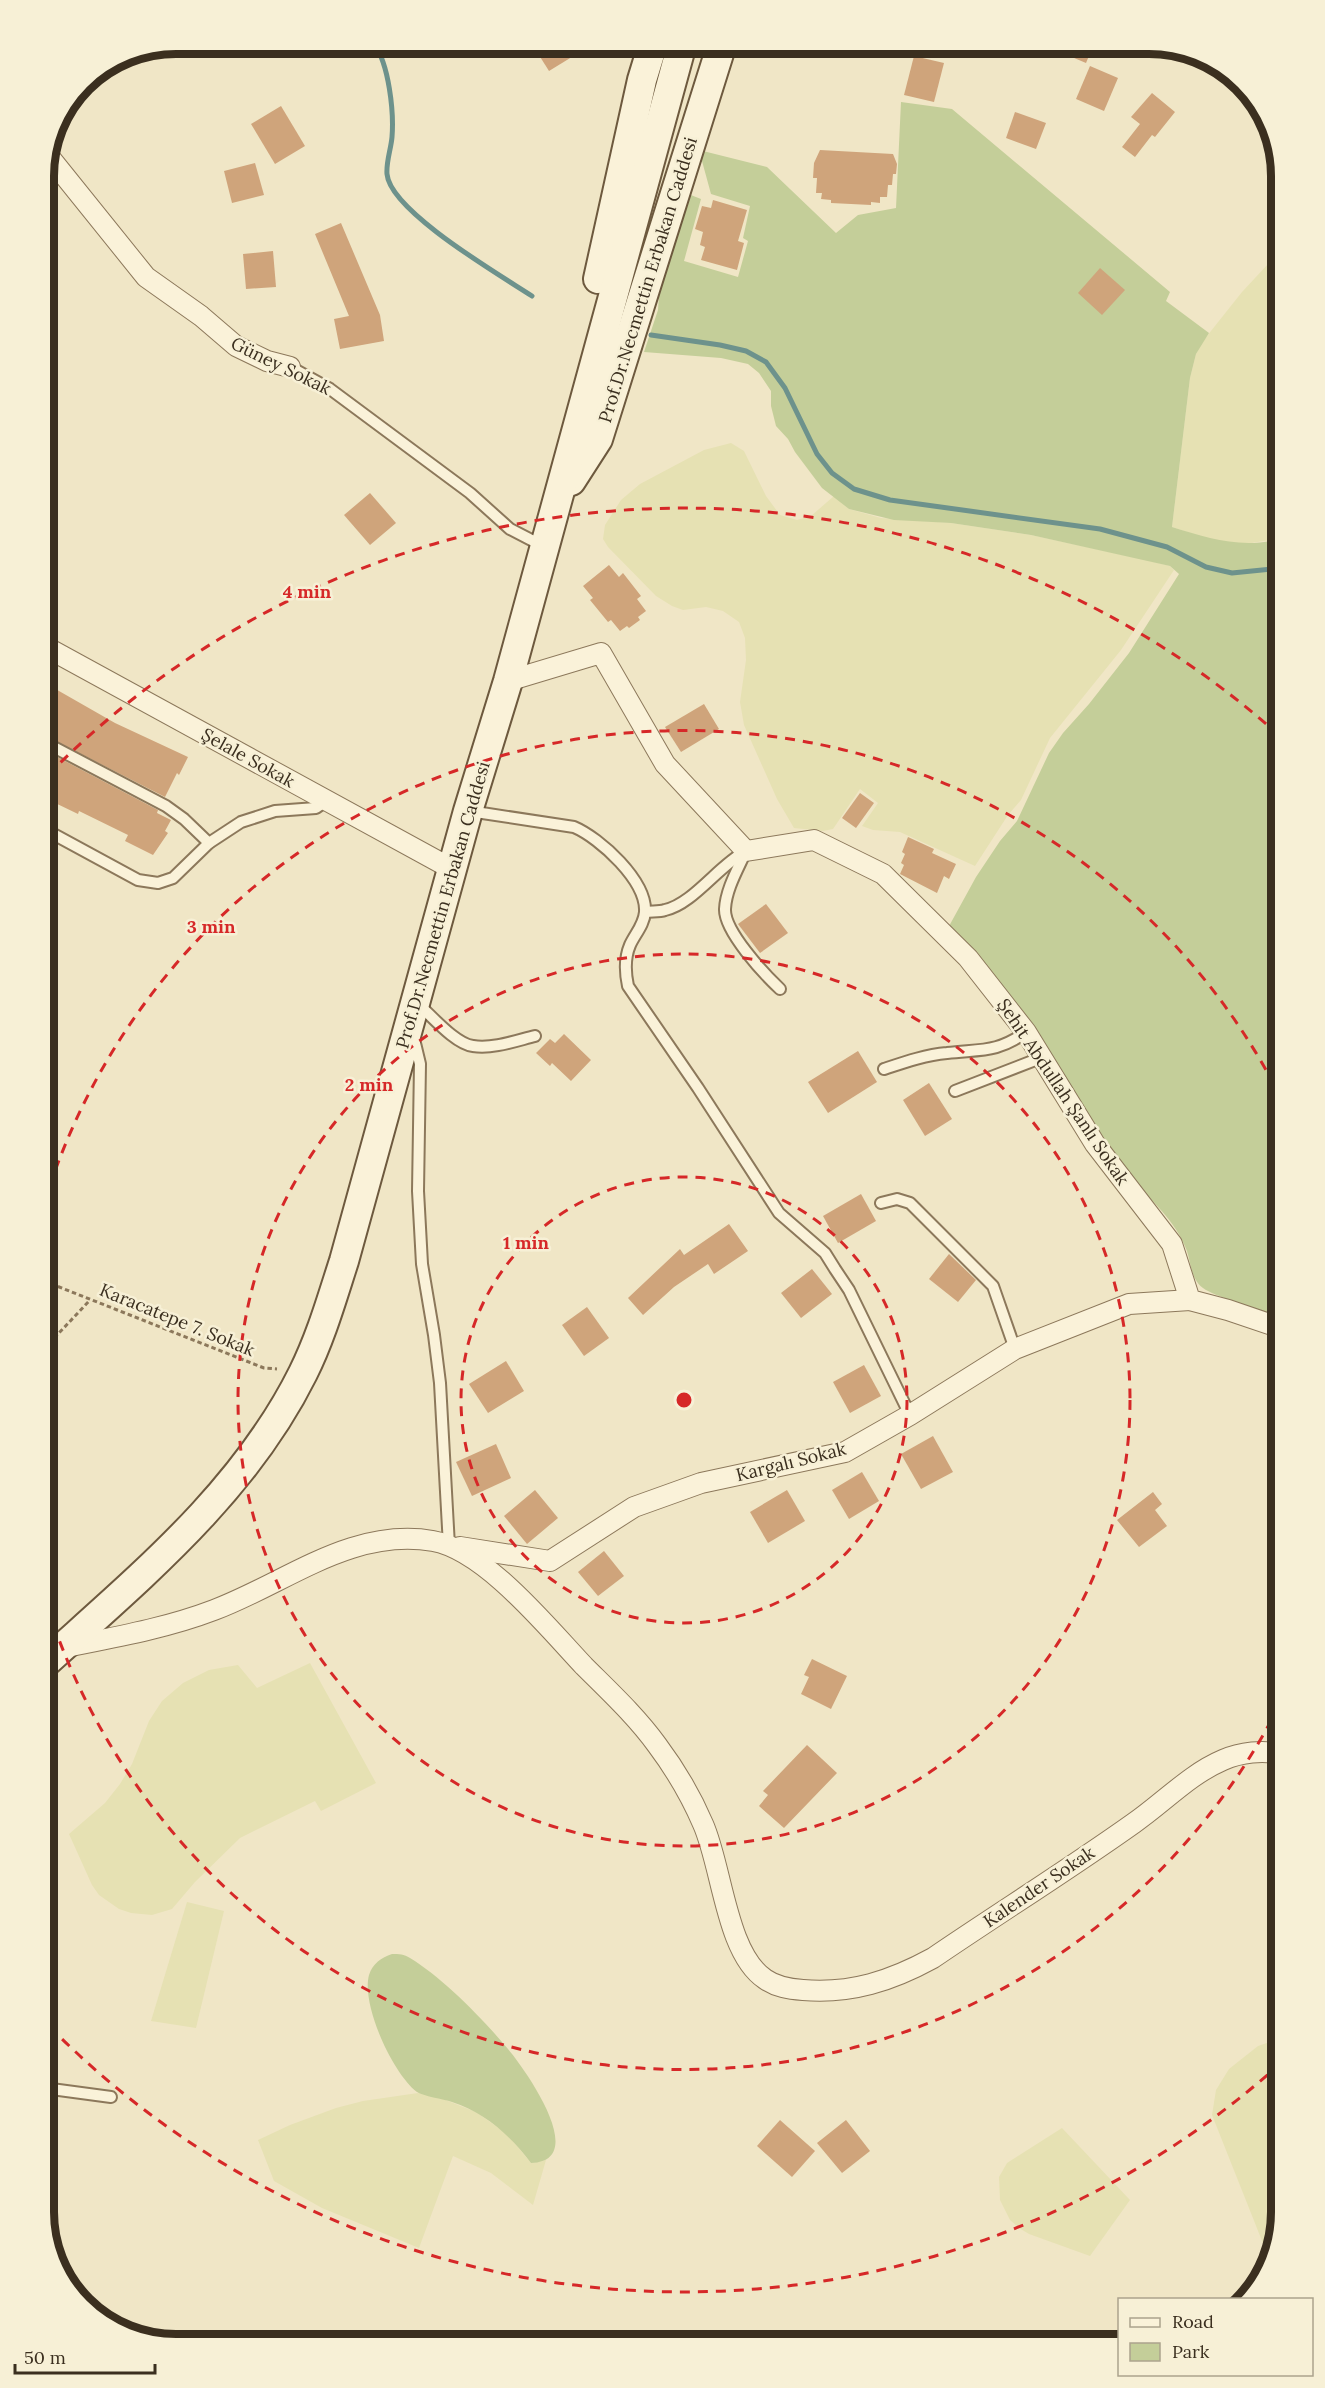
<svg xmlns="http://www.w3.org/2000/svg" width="1325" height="2388" font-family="Lora,serif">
	<rect width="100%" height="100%" fill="#f0e6c6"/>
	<g fill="#e6e1b3">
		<polygon points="1281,250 1281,538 1246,544 1211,540 1172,527 1190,378 1196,354 1203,341 1242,292"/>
		<polygon points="731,443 744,451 766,496 780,515 797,520 811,516 834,496 849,509 881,518 951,523 1031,535 1142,559 1170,566 1174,570 1121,650 1050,738 1021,800 1008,815 975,866 900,832 873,830 862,826 878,803 860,789 833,829 823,831 794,828 777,799 744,725 740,702 746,660 745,638 739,622 723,611 706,607 683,610 672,606 656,596 608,547 603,539 605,525 621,500 640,484 704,450"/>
		<polygon points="310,1663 376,1783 321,1811 315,1801 240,1838 195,1882 172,1909 152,1915 131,1913 119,1909 99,1895 92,1885 69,1834 105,1803 120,1784 132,1764 149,1721 162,1701 183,1683 209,1670 238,1665 257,1688"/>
		<polygon points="187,1902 224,1911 196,2028 151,2021"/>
		<polygon points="1281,2038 1281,2213 1268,2256 1212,2115 1216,2090 1229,2069 1258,2046"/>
		<polygon points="418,2093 438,2097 476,2112 507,2134 531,2163 546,2160 533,2205 491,2173 453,2156 419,2248 322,2208 274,2181 258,2140 290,2125 336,2108 363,2101"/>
		<polygon points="1062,2128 1130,2200 1090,2256 1029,2234 1019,2228 1010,2220 1000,2200 999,2177 1007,2163"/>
	</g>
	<g fill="#c4ce99">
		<path d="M901 102 952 109 1170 292 1166 301 1209 333 1196 354 1190 378 1172 527C1208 538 1244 550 1281 538V949L1278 956 1281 958V1317C1263 1310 1217 1298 1203 1288 1191 1279 1191 1264 1187 1251 1176 1221 1151 1200 1130 1178L948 928 976 877 1000 841 1017 821 1049 753 1063 733 1089 704 1129 653 1179 574 1170 566 1031 535 951 523 894 520 849 509 822 488 795 452 788 439 776 426 771 406V391L759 373 748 364 721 358 644 352 658 310 662 252 678 190 701 199 684 261 738 277 748 241 743 238 750 206 711 194 699 150 767 167 836 233 858 215 896 208Z"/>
		<path d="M392 1954C399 1954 404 1954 410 1958 443 1978 483 2019 508 2049 524 2068 591 2161 531 2163 510 2135 485 2113 452 2102 443 2099 423 2096 417 2092 393 2074 361 2005 369 1975 373 1963 381 1958 392 1954Z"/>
	</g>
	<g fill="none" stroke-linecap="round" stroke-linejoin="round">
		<g stroke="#6d928c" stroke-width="5">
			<path d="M374 44C389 64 394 112 392 137 391 149 386 162 387 174 390 211 500 275 532 296"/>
			<polyline points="651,335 720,345 746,351 766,362 785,388 817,454 832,473 854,489 890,500 1100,529 1167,547 1206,567 1232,573 1281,568"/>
		</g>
	</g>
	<g fill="#cfa47b">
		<polygon points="532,44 593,44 549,71"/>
		<polygon points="1041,44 1094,44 1086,63"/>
		<polygon points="914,56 944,63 934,102 904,95"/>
		<polygon points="1090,66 1118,78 1104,111 1076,99"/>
		<polygon points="1152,93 1175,112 1155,137 1152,135 1135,157 1122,147 1140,124 1131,117"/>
		<polygon points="281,106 305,146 275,164 251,124"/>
		<polygon points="1015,112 1046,123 1036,149 1006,138"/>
		<polygon points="820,150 893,154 897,164 896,174 893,174 892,185 888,185 887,197 880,197 880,203 871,202 871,205 831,203 831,200 821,199 822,193 816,193 817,178 813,178 814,163"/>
		<polygon points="255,163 264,195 232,203 224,171"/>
		<polygon points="713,200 747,210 738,241 744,243 737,270 701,260 705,247 700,245 703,232 695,229 702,206 711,208"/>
		<polygon points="341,223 380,315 384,341 340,349 334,319 349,316 315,234"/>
		<polygon points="273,251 276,287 246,289 243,254"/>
		<polygon points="1100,268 1125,290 1102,315 1078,293"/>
		<polygon points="370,493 396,523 370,545 344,515"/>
		<polygon points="609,565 619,577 623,573 641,596 637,599 646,611 638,617 640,620 629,628 627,626 620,631 611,620 608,622 590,600 593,598 583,586"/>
		<polygon points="52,687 115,723 188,757 179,775 177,773 165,797 44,735 44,702"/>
		<polygon points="704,704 719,729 681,752 665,727"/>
		<polygon points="44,750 158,810 157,813 171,820 165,831 168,833 153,855 125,841 128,835 79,811 78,814 49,800 55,788 44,783"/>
		<polygon points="860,793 874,803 856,828 842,818"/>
		<polygon points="908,837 934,849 932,853 956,864 949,879 944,876 937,893 900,874 904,865 901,863 905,854 902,852"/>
		<polygon points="766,904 788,933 760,953 738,924"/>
		<polygon points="564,1034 591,1060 571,1081 552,1063 550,1066 536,1053 550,1039 555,1043"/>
		<polygon points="858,1051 877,1082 828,1113 808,1082"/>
		<polygon points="929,1083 952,1119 925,1136 903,1100"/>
		<polygon points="861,1194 876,1221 838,1243 823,1216"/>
		<polygon points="729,1224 748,1251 714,1274 708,1264 674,1287 643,1315 628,1298 680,1249 684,1255"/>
		<polygon points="949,1254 976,1280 958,1302 929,1279"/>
		<polygon points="812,1269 832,1294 801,1318 781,1293"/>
		<polygon points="587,1307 609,1338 584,1356 562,1325"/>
		<polygon points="506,1361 524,1391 488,1413 469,1384"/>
		<polygon points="864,1365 881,1396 850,1413 833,1382"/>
		<polygon points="933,1436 953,1472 921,1489 901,1454"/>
		<polygon points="496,1444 511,1478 472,1496 456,1462"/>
		<polygon points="862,1472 879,1501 849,1519 832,1490"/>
		<polygon points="535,1490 558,1518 527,1544 504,1516"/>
		<polygon points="787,1490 805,1521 768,1543 750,1512"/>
		<polygon points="1153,1492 1162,1504 1155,1510 1167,1526 1139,1547 1117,1520"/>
		<polygon points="604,1551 624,1576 598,1596 578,1572"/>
		<polygon points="812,1659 847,1676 831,1709 801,1694 809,1677 804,1675"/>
		<polygon points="807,1745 837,1773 784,1828 759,1806 768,1795 763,1791"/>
		<polygon points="780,2120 815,2151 792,2177 757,2146"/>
		<polygon points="846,2120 870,2151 842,2173 817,2143"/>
	</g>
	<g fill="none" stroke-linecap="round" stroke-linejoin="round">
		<g stroke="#8c785b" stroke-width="14">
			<g id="lane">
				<polyline points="290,367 330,389 470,493 510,529 543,546"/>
				<polyline points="44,742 166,806 184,819 209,843"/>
				<path d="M469 811 574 827C600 838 647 881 645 912 644 925 635 934 630 945 624 959 625 972 628 986L698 1088 779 1213 825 1253 835 1269 849 1290 910 1415"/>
				<polyline points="44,829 138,880 158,883 173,878 209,843 241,822 275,811 316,808 326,801"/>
				<path d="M746 851C738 869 726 889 725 909 724 931 764 974 780 989"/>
				<path d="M645 912C652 911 659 912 665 910 693 904 719 865 746 851"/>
				<path d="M417 1003C431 1015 455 1044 473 1046 493 1049 515 1041 535 1036"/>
				<polyline points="414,1039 420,1064 418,1191 422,1264 434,1335 440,1383 449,1546"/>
				<path d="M884 1069C905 1062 925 1055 947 1053 981 1049 997 1053 1026 1032"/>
				<polyline points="955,1091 1043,1057"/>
				<polyline points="881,1203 897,1199 910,1203 993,1286 1015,1349"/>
				<polyline points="44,2088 111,2097"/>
			</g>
		</g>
		<g stroke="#8c785b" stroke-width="22">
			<g id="street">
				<polyline points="47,154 146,277 201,316 236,346 267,361 290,367"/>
				<polyline points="44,646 452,869"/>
				<polyline points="508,681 601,653 665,764 746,851 814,840 883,874 968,958 1026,1032 1095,1144 1172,1244 1190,1300 1228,1310 1281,1328"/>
				<polyline points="460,1547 550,1561 634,1507 701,1483 845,1452 910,1415 1015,1349 1129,1304 1190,1300"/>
				<path d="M66 1647C116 1637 167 1628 214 1610 286 1583 352 1527 433 1541 485 1550 548 1628 584 1666 609 1691 636 1716 657 1745 675 1769 691 1796 703 1824 722 1866 726 1953 765 1979 776 1987 789 1989 803 1990 851 1994 891 1981 933 1958 999 1913 1068 1870 1134 1823 1163 1803 1190 1774 1223 1760 1241 1752 1263 1750 1281 1754"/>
			</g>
		</g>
		<g stroke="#6d593e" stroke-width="32">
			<g id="secondary">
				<polyline points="598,279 642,80 653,44"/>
				<polyline points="571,481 598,439 722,44"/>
				<path d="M44 1664C141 1576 244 1492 303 1373 321 1337 332 1298 344 1261L468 811 508 681 682 44"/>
			</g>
		</g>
		<g stroke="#8c785b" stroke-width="3" stroke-dasharray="4.5 3" stroke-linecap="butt">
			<polyline points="44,1281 264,1368 277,1369"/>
			<polyline points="44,1349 90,1300"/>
		</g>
		<use href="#lane" stroke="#faf2d9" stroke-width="10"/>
		<use href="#street" stroke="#faf2d9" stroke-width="20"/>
		<use href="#secondary" stroke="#faf2d9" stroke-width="28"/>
	</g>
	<g fill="none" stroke="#d62828" stroke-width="3" stroke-dasharray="10 8">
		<circle cx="684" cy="1400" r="223"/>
		<circle cx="684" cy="1400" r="446"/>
		<path d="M1280 1704A669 669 0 0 1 44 1596M44 1204A669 669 0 0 1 1280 1096"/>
		<path d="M1281 2063A892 892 0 0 1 48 2025M48 775A892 892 0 0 1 1281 737"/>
	</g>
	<g text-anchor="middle" stroke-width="5" stroke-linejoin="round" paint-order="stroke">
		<g font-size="18" fill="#3b2f1f" stroke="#f7f0d6">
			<text transform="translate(648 280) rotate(-73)" y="6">Prof.Dr.Necmettin Erbakan Caddesi</text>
			<text transform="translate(281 366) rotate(26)" y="6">Güney Sokak</text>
			<text transform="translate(248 758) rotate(29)" y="6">Şelale Sokak</text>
			<text transform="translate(443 905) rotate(-74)" y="6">Prof.Dr.Necmettin Erbakan Caddesi</text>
			<text transform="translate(1063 1092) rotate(56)" y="6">Şehit Abdullah Şanlı Sokak</text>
			<text transform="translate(177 1320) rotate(22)" y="6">Karacatepe 7. Sokak</text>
			<text transform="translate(791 1462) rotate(-14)" y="6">Kargalı Sokak</text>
			<text transform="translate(1039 1887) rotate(-34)" y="6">Kalender Sokak</text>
		</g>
	</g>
	<path d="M0 0H1325V2388H0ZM176 54H1149A122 122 0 0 1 1271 176V2212A122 122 0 0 1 1149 2334H176A122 122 0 0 1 54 2212V176A122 122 0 0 1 176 54Z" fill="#f7f0d6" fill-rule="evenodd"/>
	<path fill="none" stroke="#3b2f1f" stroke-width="8" d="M176 54H1149A122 122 0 0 1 1271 176V2212A122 122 0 0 1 1149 2334H176A122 122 0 0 1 54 2212V176A122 122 0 0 1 176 54Z"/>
	<circle cx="684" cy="1400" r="9" fill="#d62828" stroke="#f7f0d6" stroke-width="3"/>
	<g font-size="18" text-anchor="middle" font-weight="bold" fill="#d62828" stroke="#f7f0d6" stroke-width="5" stroke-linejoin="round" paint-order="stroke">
		<text x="307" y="598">4 min</text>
		<text x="211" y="933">3 min</text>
		<text x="369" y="1091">2 min</text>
		<text x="526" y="1249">1 min</text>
	</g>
	<rect x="1118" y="2298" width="195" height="78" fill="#f7f0d6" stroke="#aca38d" stroke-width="1.5"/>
	<rect x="1130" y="2318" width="30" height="9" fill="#faf2d9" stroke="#aca38d" stroke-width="1.5"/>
	<text x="1172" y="2328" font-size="18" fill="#3b2f1f">Road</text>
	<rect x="1130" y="2343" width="30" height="18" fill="#c4ce99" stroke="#aca38d" stroke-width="1.5"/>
	<text x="1172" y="2358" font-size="18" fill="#3b2f1f">Park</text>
	<path d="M15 2364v9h140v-9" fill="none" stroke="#3b2f1f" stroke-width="3"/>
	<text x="24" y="2364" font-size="18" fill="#3b2f1f" stroke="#f7f0d6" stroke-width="4.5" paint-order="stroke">50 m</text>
</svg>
